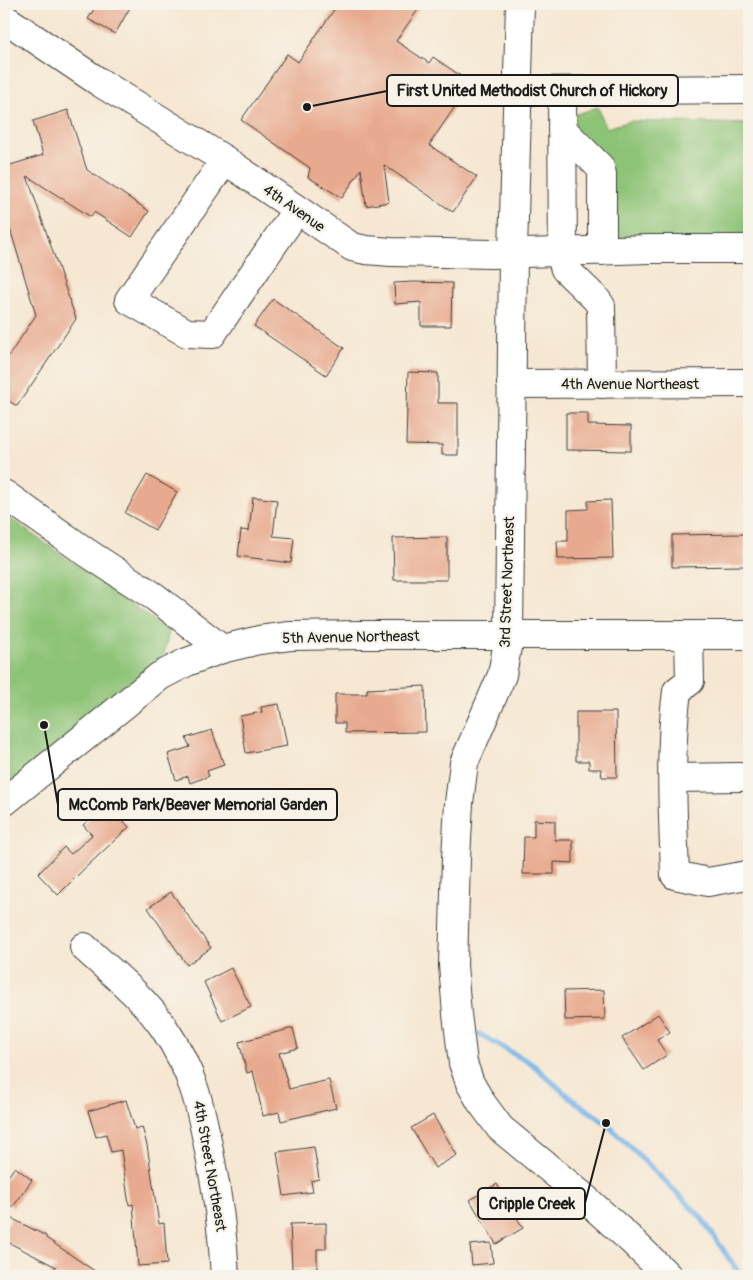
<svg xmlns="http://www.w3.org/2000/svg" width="753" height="1280" font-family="Pangolin,sans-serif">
	<rect width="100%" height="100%" fill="#f7f3e8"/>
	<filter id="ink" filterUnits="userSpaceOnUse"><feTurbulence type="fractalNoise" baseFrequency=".02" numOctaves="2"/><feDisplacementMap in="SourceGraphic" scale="10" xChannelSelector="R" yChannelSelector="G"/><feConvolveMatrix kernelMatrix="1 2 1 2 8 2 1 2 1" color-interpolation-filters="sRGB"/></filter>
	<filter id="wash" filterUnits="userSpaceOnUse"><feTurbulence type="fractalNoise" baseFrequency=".0096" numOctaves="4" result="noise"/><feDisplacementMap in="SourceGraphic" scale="20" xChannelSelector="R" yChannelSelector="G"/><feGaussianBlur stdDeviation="1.12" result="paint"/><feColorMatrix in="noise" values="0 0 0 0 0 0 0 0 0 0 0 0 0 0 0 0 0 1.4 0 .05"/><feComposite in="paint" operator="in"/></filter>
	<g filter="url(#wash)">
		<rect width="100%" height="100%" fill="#f6e7d2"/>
		<g fill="#8dc376" stroke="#547049">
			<polygon points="598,107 606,128 631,121 749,124 749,238 613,240 575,132 574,115"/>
			<polygon points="4,514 169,631 164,654 4,796"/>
		</g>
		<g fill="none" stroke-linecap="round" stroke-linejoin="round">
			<polyline stroke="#75b5e9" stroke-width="5.5" points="479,1034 532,1064 569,1097 606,1123 700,1216 741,1276"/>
		</g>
		<g id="blocks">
			<g fill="#e8aa8f">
				<polygon points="97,4 132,4 115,34 88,19"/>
				<polygon points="338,4 422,4 396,41 429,63 433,57 471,83 429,145 477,177 453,212 384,165 389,202 366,206 361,169 342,198 308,177 310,168 241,120 287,54 298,62"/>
				<polygon points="68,110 87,170 149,211 132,237 94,212 91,217 27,176 76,319 17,406 4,398 4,363 36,315 4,209 4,167 43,155 33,121"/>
				<polygon points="414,282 452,283 451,326 421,326 421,302 395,304 394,283"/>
				<polygon points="273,299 344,348 326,375 254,326"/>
				<polygon points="408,372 438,373 438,403 458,403 458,455 442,455 442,445 406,444"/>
				<polygon points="566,413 588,413 588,425 631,426 631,451 566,450"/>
				<polygon points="147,475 177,492 155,530 125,513"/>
				<polygon points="253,497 277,500 273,536 294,538 291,563 238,556 241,530 249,531"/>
				<polygon points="611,500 613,558 558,559 557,541 568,541 568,510 588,509 588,501"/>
				<polygon points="745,534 745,566 672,567 672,535"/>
				<polygon points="447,537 447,580 394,580 393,538"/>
				<polygon points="425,686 426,732 345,733 345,723 335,723 335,694 367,694 367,689"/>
				<polygon points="279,704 287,746 246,753 240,716 262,712 261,707"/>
				<polygon points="576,712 616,712 617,777 602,777 601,769 589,769 589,761 576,761"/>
				<polygon points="212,730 224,765 207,771 209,776 190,783 188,776 176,780 168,754 190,747 186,738"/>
				<polygon points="107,803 129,827 85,868 58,895 38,874 64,847 71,854 92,835 83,825"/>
				<polygon points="534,820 555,821 555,840 573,840 573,863 554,862 554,874 523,874 524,837 534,837"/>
				<polygon points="171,892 211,948 187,965 148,908"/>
				<polygon points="231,968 251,1007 222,1021 204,982"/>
				<polygon points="604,990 605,1019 565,1020 564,991"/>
				<polygon points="658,1014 670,1032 657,1040 667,1055 644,1070 622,1038"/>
				<polygon points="293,1028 298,1048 279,1053 289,1089 329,1080 336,1108 281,1121 279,1112 263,1116 253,1071 247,1073 239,1042"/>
				<polygon points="126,1100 135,1129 142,1127 147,1145 159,1224 164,1223 167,1264 138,1266 133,1204 129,1205 121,1150 111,1152 106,1134 96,1137 88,1111"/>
				<polygon points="433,1115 457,1155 435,1168 411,1128"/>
				<polygon points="314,1147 319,1179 311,1181 313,1192 284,1196 277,1152"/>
				<polygon points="15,1167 32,1180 13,1207 4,1200 4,1182"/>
				<polygon points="497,1184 523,1228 496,1244 470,1200"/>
				<polygon points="11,1218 46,1236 46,1238 102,1276 49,1276 56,1267 4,1240 4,1231"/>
				<polygon points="326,1223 326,1249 317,1249 317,1268 292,1269 290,1224"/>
				<polygon points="491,1243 493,1263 472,1265 470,1245"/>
			</g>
		</g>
	</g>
	<g filter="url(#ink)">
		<use href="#blocks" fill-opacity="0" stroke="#3d3a37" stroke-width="1"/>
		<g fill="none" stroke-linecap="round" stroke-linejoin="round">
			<g stroke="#3d3a37" stroke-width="30">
				<g id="minor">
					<polyline points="520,4 513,252 509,636 502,675 464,763 459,803 456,858 453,965 457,1014 463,1063 470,1083 481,1102 500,1128 579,1193 631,1240 668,1276"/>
					<polyline points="4,18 99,82 225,160 352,247 366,250 391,252 492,254 649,249 749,249"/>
					<polyline points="517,91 749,89"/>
					<polyline points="562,91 563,263 565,269 596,299 601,306 602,384"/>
					<polyline points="562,129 600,167 602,174 602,251"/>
					<polyline points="225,160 129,300 187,333 212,334 296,211"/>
					<polyline points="511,384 749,383"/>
					<polyline points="4,494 86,552 155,597 222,649 259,640 290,636 360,635 749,635"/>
					<path d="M689 635 690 681 677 691C669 752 673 814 675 875L708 882 747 875"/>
					<polyline points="673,778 740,777"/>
					<polyline points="4,802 160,676 187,662 222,649"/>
					<path d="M84 947C112 973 143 997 164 1028 193 1071 201 1107 210 1156 218 1196 223 1236 225 1276"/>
				</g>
			</g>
			<use href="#minor" stroke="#fff" stroke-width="28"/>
		</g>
	</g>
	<g text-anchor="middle" stroke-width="4.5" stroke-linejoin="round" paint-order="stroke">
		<g font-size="15" fill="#1c1c1c" stroke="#f7f3e8">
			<text transform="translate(294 208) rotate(35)" y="5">4th Avenue</text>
			<text x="630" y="389">4th Avenue Northeast</text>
			<text transform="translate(507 582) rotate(-88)" y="5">3rd Street Northeast</text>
			<text transform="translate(351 637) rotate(-1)" y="5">5th Avenue Northeast</text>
			<text transform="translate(210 1166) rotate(80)" y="5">4th Street Northeast</text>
		</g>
	</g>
	<path fill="none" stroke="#1c1c1c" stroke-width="2" d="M307 107L387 91M44 725L58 805M606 1123L585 1203"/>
	<g fill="#1c1c1c" stroke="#f7f3e8" stroke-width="2">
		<circle cx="307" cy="107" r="5"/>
		<circle cx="44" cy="725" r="5"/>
		<circle cx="606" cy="1123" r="5"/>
	</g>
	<g fill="#f7f3e8" stroke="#1c1c1c" stroke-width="2">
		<rect x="387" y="75" width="291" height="31" rx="5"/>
		<rect x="58" y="789" width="279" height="31" rx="5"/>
		<rect x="478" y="1188" width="107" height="31" rx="5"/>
	</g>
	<g font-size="16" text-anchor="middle" font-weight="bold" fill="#1c1c1c">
		<text x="532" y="96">First United Methodist Church of Hickory</text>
		<text x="198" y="810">McComb Park/Beaver Memorial Garden</text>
		<text x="532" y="1209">Cripple Creek</text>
	</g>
	<rect width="753" height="1280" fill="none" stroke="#f7f3e8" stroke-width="20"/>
</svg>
